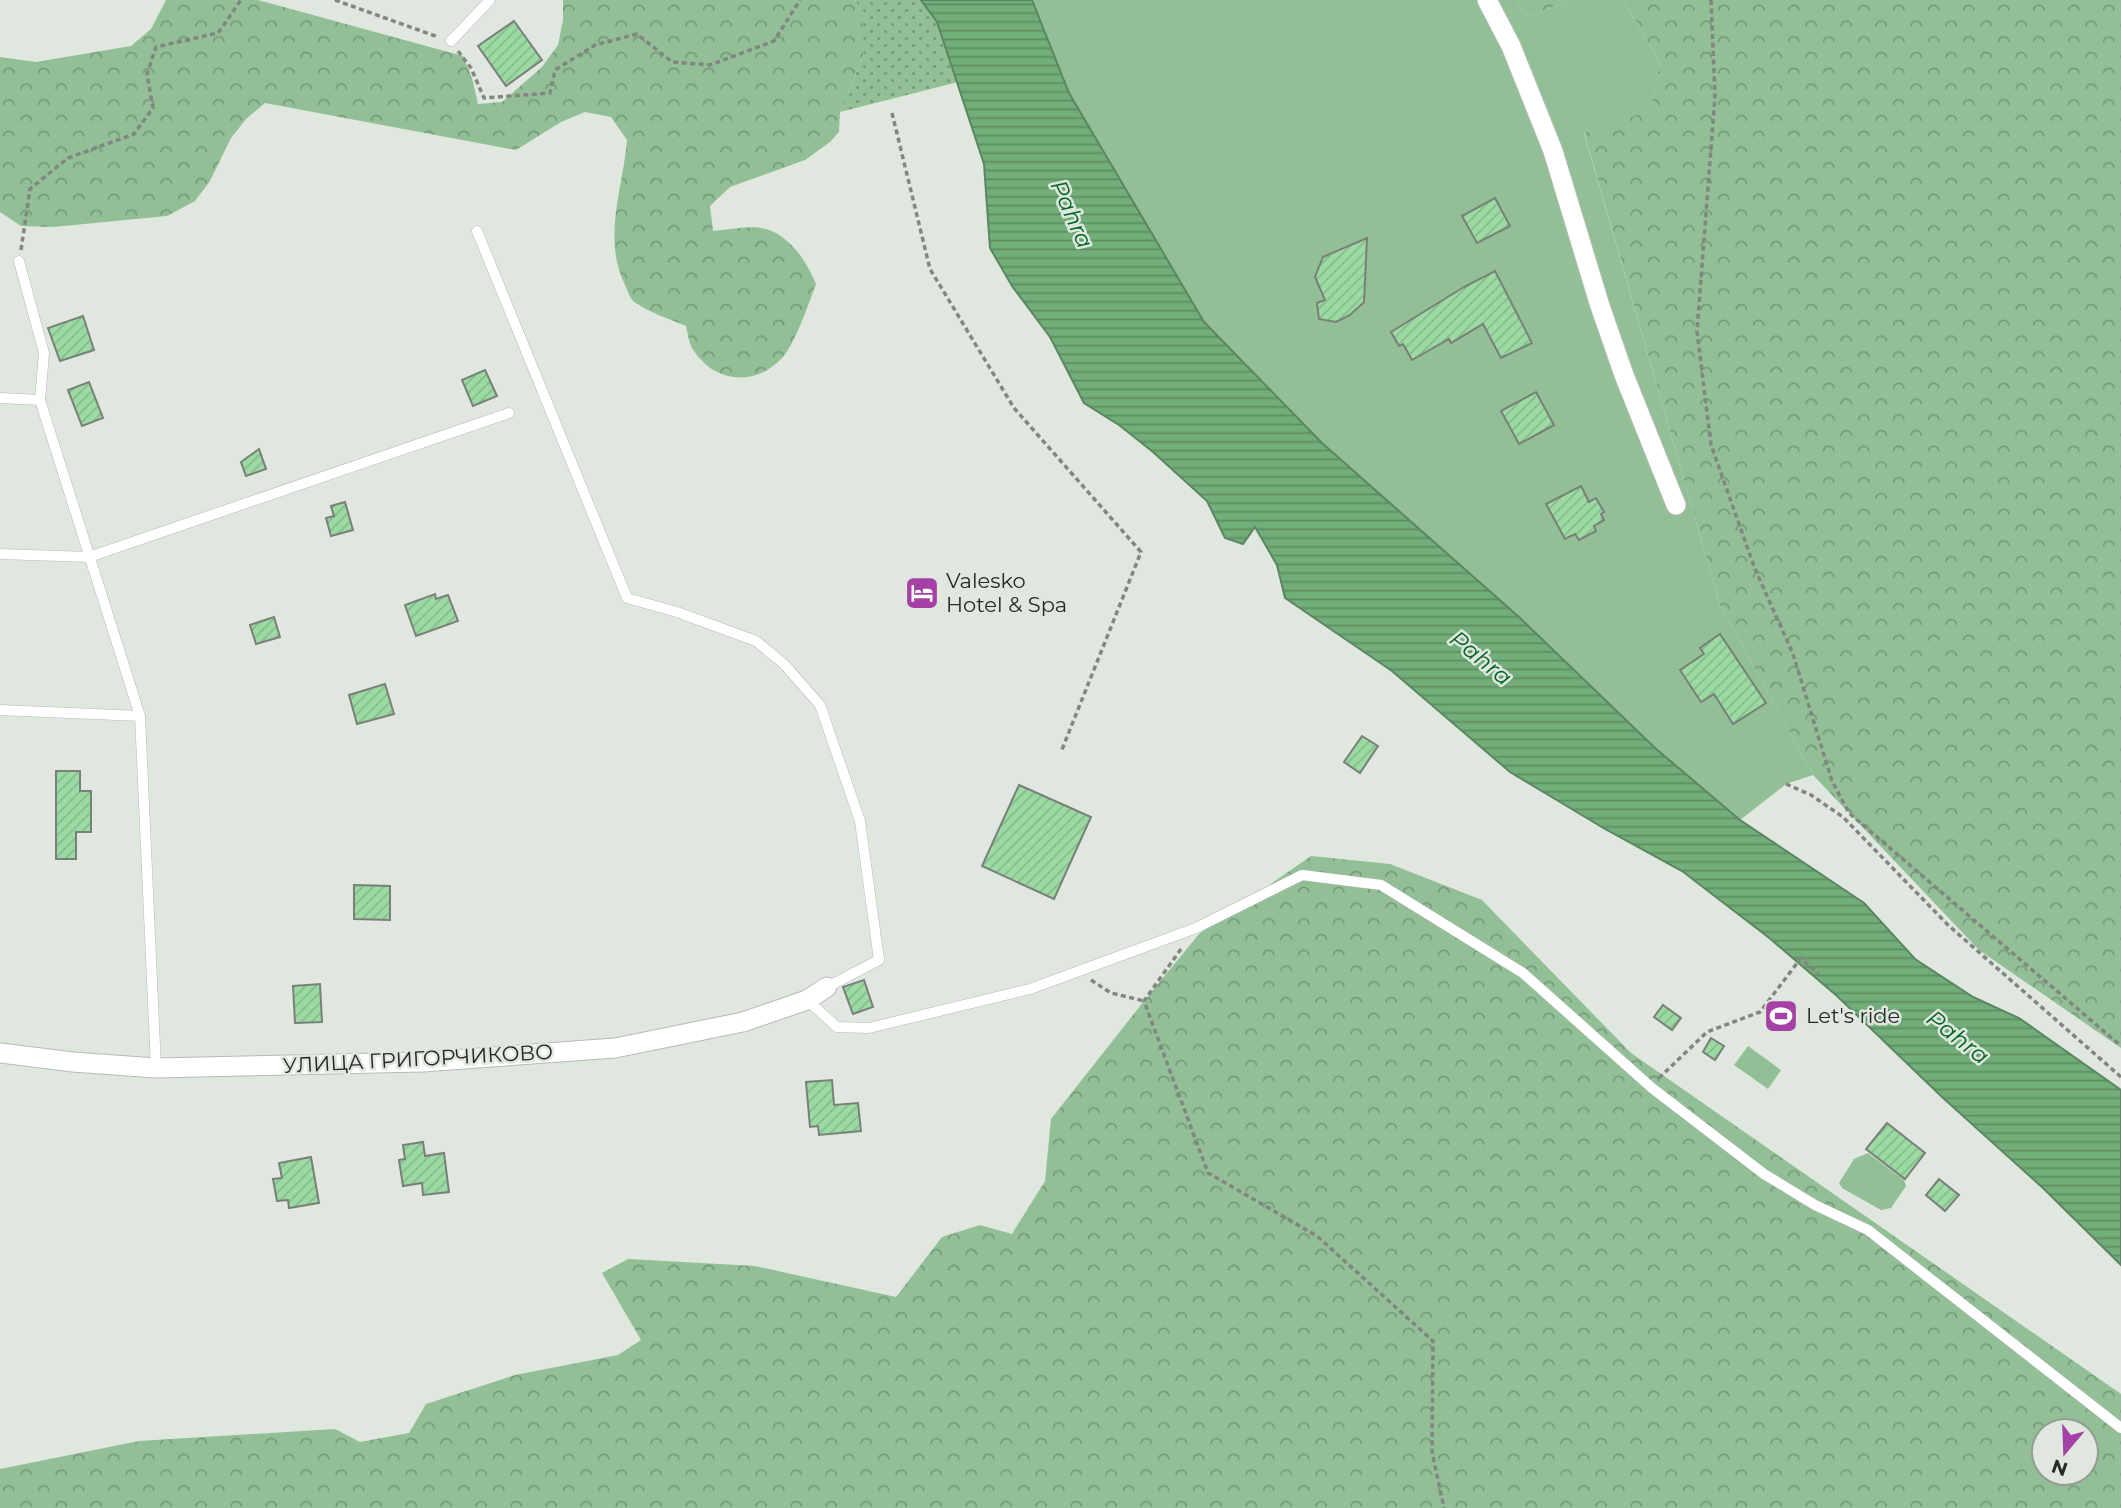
<svg xmlns="http://www.w3.org/2000/svg" width="2121" height="1508" font-family="Montserrat,sans-serif">
	<defs>
		<pattern id="grass-dots" width="8" height="8" patternUnits="userSpaceOnUse" patternTransform="scale(1.75)"><rect width="8" height="8" fill="#92bf96"/><path d="M2 2h.1M6 6h.1" fill="none" stroke="#779b7a" stroke-width="1.8" stroke-linecap="round"/></pattern>
		<pattern id="forest-crowns" width="20" height="18" patternUnits="userSpaceOnUse" patternTransform="scale(1.75)"><rect width="20" height="18" fill="#92bf96"/><path d="M2 6a3 3 0 1 1 6 0M12 15a3 3 0 1 1 6 0" fill="none" stroke="#779b7a"/></pattern>
		<pattern id="water-rules" width="6" height="5" patternUnits="userSpaceOnUse" patternTransform="scale(1.75)"><rect width="6" height="5" fill="#72ae79"/><path d="M0 2.5h6" fill="none" stroke="#5d8e63"/></pattern>
		<pattern id="building-hatch" width="6" height="6" patternUnits="userSpaceOnUse" patternTransform="scale(1.75)"><rect width="6" height="6" fill="#9cdaa3"/><path d="M-1 1l2-2M0 6l6-6M5 7l2-2" fill="none" stroke="#86bb8c"/></pattern>
	</defs>
	<rect width="100%" height="100%" fill="#dfe7df"/>
	<polygon fill="url(#grass-dots)" points="855,0 921,0 937,22 958,82 840,112 864,53 858,6"/>
	<g fill="url(#forest-crowns)" fill-rule="evenodd">
		<path d="M166 0H258L463 56 472 78 478 104 502 102 542 67 558 45 563 20V0H855L858 6 863 28 864 53 840 112 839 132 830 142 805 160 730 187 710 206 713 231C730 230 753 224 769 230 793 239 807 263 816 284 809 303 795 344 782 358 756 386 716 384 694 351 689 345 688 334 686 326 670 319 650 313 636 303 630 300 628 291 625 285 602 238 623 189 627 140L611 117 585 112 561 122 516 150 265 103 246 119 231 138 210 181 195 201 167 216 53 227 21 226 0 212V57L36 62 131 46 151 29Z"/>
		<polygon points="1517,0 1571,0 1528,17"/>
		<polygon points="1623,0 2121,0 2121,1048 1979,950 1813,775 1720,605 1584,132 1650,110 1660,63"/>
		<path d="M1311 856 1390 864 1482 900 1631 1053 2121 1394V1508H0V1469L139 1441 335 1429 360 1442 409 1433 426 1404 515 1375 618 1355 641 1340 602 1273 628 1259 755 1266 896 1297 942 1237 980 1225 1012 1234 1045 1181 1051 1119 1144 1001 1199 934ZM2044 1431H2086V1473H2044Z"/>
	</g>
	<g fill="#92bf96">
		<polygon points="1032,0 1517,0 1528,17 1571,0 1623,0 1660,63 1650,111 1584,133 1720,605 1813,775 1786,784 1740,820 1655,748 1520,618 1322,443 1204,322 1069,93"/>
		<polygon points="1748,1046 1781,1070 1768,1089 1734,1065"/>
		<polygon points="1868,1153 1904,1180 1906,1186 1891,1208 1881,1210 1842,1188 1839,1183 1854,1159"/>
	</g>
	<polygon fill="url(#water-rules)" stroke="#5b8660" stroke-width="2" points="921,0 1032,0 1069,93 1204,322 1322,443 1520,618 1655,748 1740,820 1864,903 1915,959 1973,997 2019,1018 2121,1090 2121,1265 2044,1189 1942,1097 1837,996 1768,937 1682,871 1605,829 1510,772 1392,671 1285,598 1277,565 1255,527 1243,544 1225,538 1207,501 1153,452 1119,425 1084,403 1050,337 1012,286 990,248 984,164 937,22"/>
	<g fill="url(#building-hatch)" stroke="#788079" stroke-width="2">
		<polygon points="514,21 542,60 506,86 478,46"/>
		<polygon points="1495,198 1510,226 1477,243 1462,216"/>
		<polygon points="1367,238 1364,302 1350,315 1336,322 1319,319 1317,303 1325,300 1315,277 1323,257"/>
		<polygon points="1495,271 1532,343 1501,358 1483,324 1451,343 1449,339 1412,360 1403,344 1399,346 1391,332 1464,287"/>
		<polygon points="83,316 94,350 60,361 48,328"/>
		<polygon points="485,370 497,396 473,406 462,380"/>
		<polygon points="89,382 103,418 82,426 68,390"/>
		<polygon points="1536,392 1554,425 1519,444 1501,411"/>
		<polygon points="259,449 266,469 246,476 241,462"/>
		<polygon points="1581,486 1589,502 1596,498 1604,512 1601,514 1604,520 1594,526 1596,531 1579,540 1575,534 1565,539 1546,504"/>
		<polygon points="345,502 353,530 331,536 326,518 334,516 331,506"/>
		<polygon points="435,594 436,599 448,595 458,621 416,636 405,605"/>
		<polygon points="274,617 280,637 256,644 250,625"/>
		<polygon points="1720,634 1766,703 1733,724 1714,694 1701,702 1680,670 1704,654 1700,648"/>
		<polygon points="385,684 394,714 357,724 349,695"/>
		<polygon points="1362,736 1378,746 1360,773 1344,762"/>
		<polygon points="56,771 80,771 80,791 91,791 91,832 76,832 76,859 56,859"/>
		<polygon points="1019,785 1091,817 1054,899 982,866"/>
		<polygon points="354,885 390,886 390,920 354,919"/>
		<polygon points="864,980 873,1007 853,1014 843,987"/>
		<polygon points="320,984 322,1022 295,1023 293,986"/>
		<polygon points="1778,1001 1795,1013 1783,1030 1766,1018"/>
		<polygon points="1663,1005 1681,1018 1672,1030 1654,1017"/>
		<polygon points="1711,1038 1724,1046 1715,1060 1703,1052"/>
		<polygon points="832,1080 834,1105 858,1103 861,1131 819,1135 818,1126 810,1127 806,1082"/>
		<polygon points="1887,1123 1925,1153 1905,1179 1866,1149"/>
		<polygon points="423,1142 425,1156 444,1153 449,1192 423,1195 422,1183 403,1186 399,1160 405,1159 403,1145"/>
		<polygon points="311,1157 319,1203 289,1208 288,1200 277,1201 273,1179 282,1178 279,1163"/>
		<polygon points="1939,1179 1959,1195 1945,1211 1926,1195"/>
	</g>
	<g fill="none" stroke-linecap="round" stroke-linejoin="round">
		<g stroke="#b4bcb5" stroke-width="11">
			<g id="service">
				<polyline points="451,41 490,0"/>
				<polyline points="477,231 627,598 677,612 756,641 784,664 820,705 860,821 879,960 827,987"/>
				<polyline points="19,261 44,353 40,400"/>
				<polyline points="0,398 40,400 140,716"/>
				<polyline points="0,554 89,557 509,413"/>
				<polyline points="0,710 140,716 156,1068"/>
				<polyline points="807,1000 837,1027 869,1028 1030,989 1196,928 1302,875 1381,885 1523,973 1652,1088 1764,1174 1815,1205 1868,1230 2121,1428"/>
			</g>
		</g>
		<g stroke="#b4bcb5" stroke-width="21">
			<g id="minor">
				<polyline points="1487,0 1511,46 1553,151 1600,306 1624,375 1676,505"/>
				<polyline points="0,1053 73,1062 156,1068 423,1062 615,1048 743,1022 807,1000 827,987"/>
			</g>
		</g>
		<g stroke="#818681" stroke-width="3.5" stroke-dasharray="5 3.5" stroke-linecap="butt">
			<polyline points="335,0 438,37"/>
			<polyline points="1711,0 1715,96 1697,331 1711,445 1755,569 1793,654 1832,781 1849,813 2121,1046"/>
			<polyline points="458,51 471,68 484,98 550,93 555,70 595,45 637,34 672,62 710,65 774,41 800,0"/>
			<polyline points="892,113 930,269 1014,408 1141,552 1061,752"/>
			<polyline points="21,250 30,189 68,158 134,134 153,108 147,74 156,47 218,33 241,0"/>
			<polyline points="1786,784 1811,795 1843,817 1948,925 2121,1077"/>
			<polyline points="1181,949 1144,1001 1208,1173 1317,1236 1433,1341 1432,1452 1444,1508"/>
			<polyline points="1091,980 1111,993 1144,1001"/>
			<polyline points="1659,1078 1707,1032 1760,1012 1801,958 1819,974"/>
		</g>
		<use href="#service" stroke="#fff" stroke-width="10"/>
		<use href="#minor" stroke="#fff" stroke-width="19"/>
	</g>
	<defs>
		<g id="hotel-square" transform="scale(1.75)"><rect x="-9" y="-9" width="18" height="18" rx="4" fill="#a541a6" stroke="#dfe7df"/><path d="M-6-4.5h1.5V1H6V5H4.5V3h-9V5H-6ZM-4 0a1.8 1.8 0 1 1 3.6 0ZM.5 0V-2.5h3Q6-2.5 6 0Z" fill="#fff"/></g>
		<g id="stadium-square" transform="scale(1.75)"><rect x="-9" y="-9" width="18" height="18" rx="4" fill="#a541a6" stroke="#dfe7df"/><path d="M0-5a6.5 5 0 1 0 0 10a6.5 5 0 1 0 0-10ZM-3.5-1.8h7v3.6h-7Z" fill="#fff"/></g>
	</defs>
	<g fill-rule="evenodd">
		<use href="#hotel-square" x="922" y="593"/>
		<use href="#stadium-square" x="1781" y="1016"/>
	</g>
	<g text-anchor="middle" stroke-width="5" stroke-linejoin="round" paint-order="stroke">
		<g font-size="21" fill="#252825" stroke="#dfe7df" text-anchor="start">
			<text x="946" y="588">Valesko<tspan x="946" dy="24">Hotel &amp; Spa</tspan></text>
			<text x="1806" y="1023">Let's ride</text>
		</g>
		<g font-size="21" fill="#252825" stroke="#dfe7df">
			<text transform="translate(418 1059) rotate(-3)" y="7">УЛИЦА ГРИГОРЧИКОВО</text>
		</g>
		<g font-size="23" font-style="italic" fill="#026624" stroke="#dfe7df">
			<text transform="translate(1072 214) rotate(66)" y="8">Pahra</text>
			<text transform="translate(1481 658) rotate(39)" y="8">Pahra</text>
			<text transform="translate(1958 1037) rotate(38)" y="8">Pahra</text>
		</g>
	</g>
	<g transform="translate(2065 1452) rotate(199)"><circle r="33" fill="#dfe7df" stroke="#959b95" stroke-width="2"/>
	<path d="M0-5L12 26L0 18L-12 26Z" fill="#a541a6"/>
	<text y="-10" font-size="19" font-weight="bold" text-anchor="middle" fill="#252825">N</text>
	</g>
</svg>
